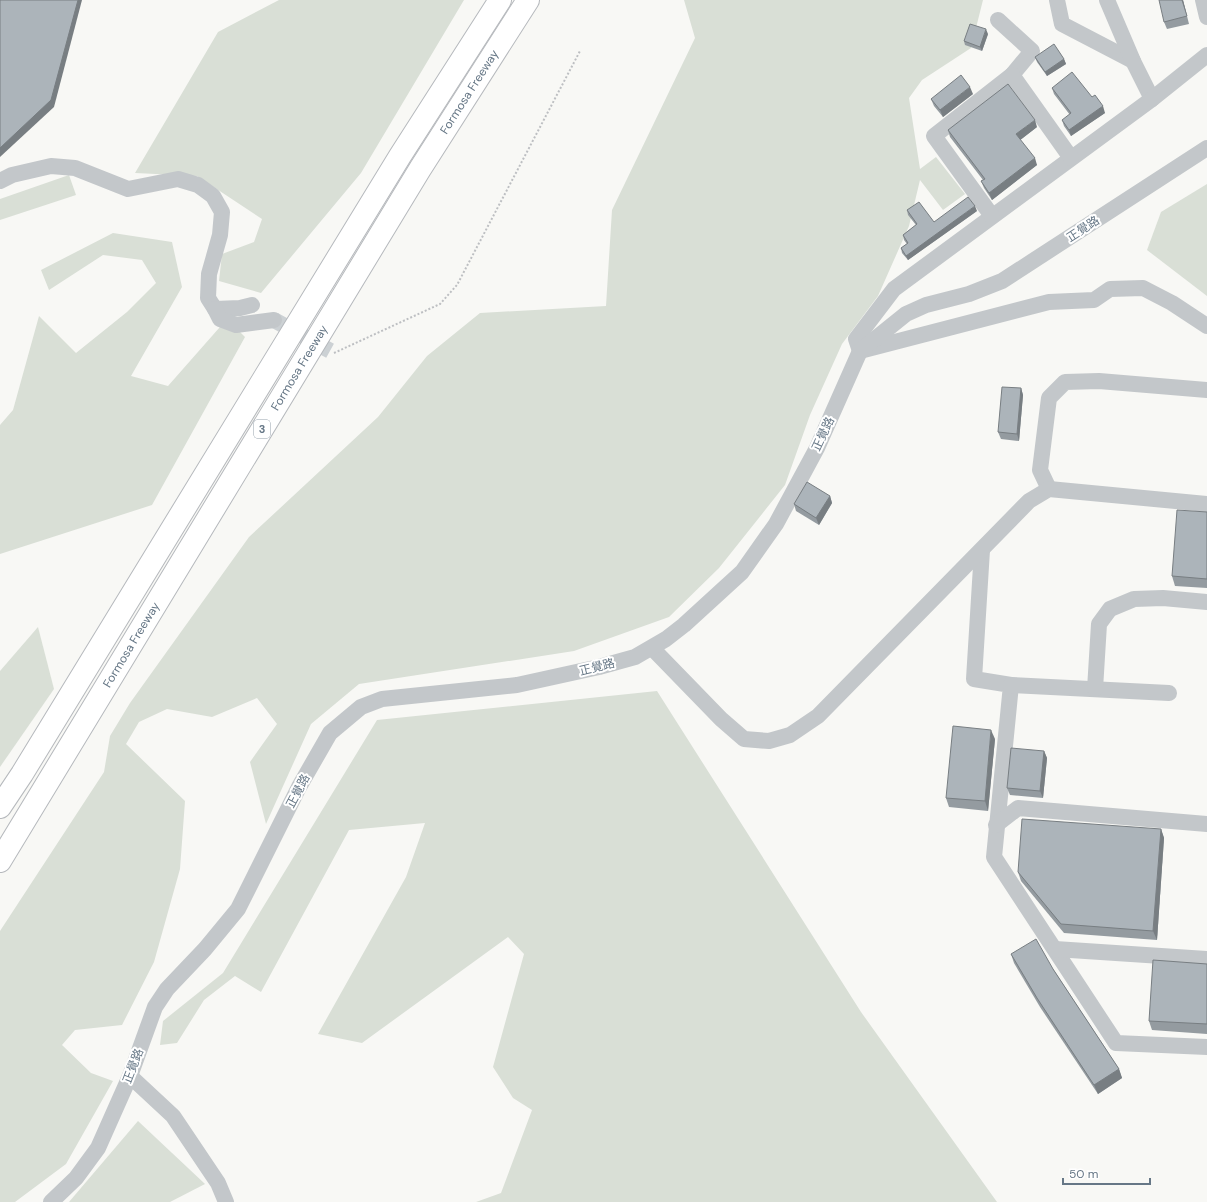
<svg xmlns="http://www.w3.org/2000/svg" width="1207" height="1202" font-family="'DM Sans','Noto Sans TC',sans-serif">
	<rect width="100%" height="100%" fill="#f8f8f5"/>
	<g fill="#d9dfd6">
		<polygon points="279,0 464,0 361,173 261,293 219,281 222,254 254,242 262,219 197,176 135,173 218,32"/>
		<polygon points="684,0 983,0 971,48 922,80 909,98 920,169 936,157 965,194 943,210 920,180 909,226 878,296 842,344 810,415 785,485 719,568 669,617 574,651 359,684 311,724 266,824 250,762 277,724 257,698 212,717 167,709 139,722 126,744 185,801 180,869 154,962 122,1025 75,1030 62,1045 91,1073 113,1081 66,1164 15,1202 0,1202 0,931 104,772 110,736 130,703 249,537 378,417 427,356 480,313 606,306 612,210 695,38"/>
		<polygon points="69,175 76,195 0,220 0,199"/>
		<polygon points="1207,184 1207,296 1147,250 1161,212"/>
		<polygon points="113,233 172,242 182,287 131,376 168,386 227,319 245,337 152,505 0,554 0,425 13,410 39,316 76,353 127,312 156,283 142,260 103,255 49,290 41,270"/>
		<polygon points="38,627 54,689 0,767 0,671"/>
		<polygon points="657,691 861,1012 997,1202 476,1202 501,1193 532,1110 513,1098 493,1067 524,954 508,937 362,1043 318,1034 406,877 425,823 349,830 261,992 235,976 204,1000 177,1043 160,1045 163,1021 223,973 377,720"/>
		<polygon points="138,1121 205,1184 170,1202 69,1202"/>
	</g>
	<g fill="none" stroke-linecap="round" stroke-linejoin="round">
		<polyline stroke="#ccd1d4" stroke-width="16" stroke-dasharray="16 8" stroke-linecap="butt" points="274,320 334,353"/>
		<g stroke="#b6b9bd" stroke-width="24">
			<g id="highway">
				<polyline points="0,807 22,774 400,156 500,0"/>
				<path id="s1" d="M0 861 420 169 528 0"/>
			</g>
		</g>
		<polyline stroke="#bdbfc2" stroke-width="2" stroke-dasharray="2 2" stroke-linecap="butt" points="334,353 440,304 457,285 580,51"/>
		<g stroke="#c3c7ca" stroke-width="16">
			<polyline points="1057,0 1062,24 1133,61"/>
			<polyline points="1107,0 1133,61 1152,99"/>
			<polyline points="1203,0 1207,17"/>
			<polyline points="998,20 1032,51 1012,75"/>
			<polyline points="1207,55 1152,99 894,289 856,339 860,351 1049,302 1094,300 1110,289 1143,288 1172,303 1207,326"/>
			<polyline points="0,181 12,175 51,166 75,168 128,189 178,179 198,185 213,196 222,212 220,235 209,274 208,298 215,309 240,308 252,305"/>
			<polyline points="992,216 934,136 1012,75 1071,158"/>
			<polyline points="215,309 220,319 236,325 274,320"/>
			<polyline points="1049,489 1040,470 1049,398 1065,382 1099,381 1207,390"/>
			<polyline points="982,550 974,679 1011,685 994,857 1116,1043 1207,1047"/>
			<polyline points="652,648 721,719 744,739 769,741 790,735 818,716 1029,501 1049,489 1207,504"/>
			<polyline points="1011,685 1169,693"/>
			<polyline points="1095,689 1099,624 1110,609 1134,599 1163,598 1207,602"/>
			<polyline points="996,825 1018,808 1207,824"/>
			<polyline points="1055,949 1207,959"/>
			<polyline points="130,1076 173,1116 218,1183 226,1202"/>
			<polyline points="51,1202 76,1178 98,1148 130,1076 155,1007 167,989 205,949 238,909 299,787 330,733 361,707 382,699 517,685 599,667 635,657 666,639 684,625 742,572 776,524 817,448 860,351 906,314 926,305 969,294 1002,281 1207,148"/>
		</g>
		<use href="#highway" stroke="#fff" stroke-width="22"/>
	</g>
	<g fill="#949ba0">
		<polygon points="1183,0 1189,24 1167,29 1164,22"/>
		<polygon points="988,34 982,51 965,45 964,41"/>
		<polygon points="1035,57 1064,59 1066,64 1047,76 1037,62"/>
		<polygon points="1052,88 1092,97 1105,113 1071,136 1064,126 1062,120 1070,115 1054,94"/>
		<polygon points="973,94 943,117 934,106 931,99"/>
		<polygon points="1037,127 1020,140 1037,165 992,200 984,188 981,181 983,180 950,137 948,130"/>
		<polygon points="907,210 934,222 977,211 908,260 902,253 901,248 907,244 904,240 903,235 916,225 908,215"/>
		<polygon points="1021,388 1023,395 1019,441 1001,439 998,432"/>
		<polygon points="830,496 832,503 819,525 796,511 794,504"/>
		<polygon points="1207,512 1207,588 1175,586 1172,576"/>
		<polygon points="995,739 988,811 949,807 946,798"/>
		<polygon points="1044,751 1047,758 1043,798 1010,795 1007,788"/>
		<polygon points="1161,829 1164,838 1157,940 1064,933 1021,881 1018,872"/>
		<polygon points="1011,954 1053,969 1119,1069 1122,1078 1098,1094 1040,1007 1014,963"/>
		<polygon points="1207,964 1207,1034 1152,1030 1149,1021"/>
	</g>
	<g fill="#787e82">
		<polygon points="78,0 82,0 54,107 0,157 0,148"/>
		<polygon points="1182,0 1183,0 1189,24 1187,16"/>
		<polygon points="986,29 988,34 982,51 980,47"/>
		<polygon points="1064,59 1066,64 1047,76 1045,72"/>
		<polygon points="970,87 973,94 943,117 940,110"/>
		<polygon points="1103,106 1105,113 1071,136 1069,130"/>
		<polygon points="1035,120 1037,127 1019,141 1016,134"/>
		<polygon points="1035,158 1037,165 992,200 989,193"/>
		<polygon points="975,206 977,211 908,260 906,256"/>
		<polygon points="1021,388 1023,395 1019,441 1017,434"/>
		<polygon points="830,496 832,503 819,525 816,518"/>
		<polygon points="991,730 995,739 988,811 985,801"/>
		<polygon points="1044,751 1047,758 1043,798 1040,791"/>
		<polygon points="1161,829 1164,838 1157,940 1153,931"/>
		<polygon points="1119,1069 1122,1078 1098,1094 1094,1085"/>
	</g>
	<g fill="#acb4ba" stroke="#787e82">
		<polygon points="0,0 78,0 51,100 0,148"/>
		<polygon points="1159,0 1182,0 1187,16 1164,22"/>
		<polygon points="970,24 986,29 980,47 964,41"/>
		<polygon points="1054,44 1064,59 1045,72 1035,57"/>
		<polygon points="1072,72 1092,97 1095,95 1103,106 1069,130 1062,120 1071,113 1052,88"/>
		<polygon points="961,75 970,87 940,110 931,99"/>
		<polygon points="1008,84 1035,120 1016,134 1035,158 989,193 981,181 985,179 948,130"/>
		<polygon points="968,197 975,206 906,256 901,248 908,243 903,235 917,224 907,210 919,202 934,222"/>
		<polygon points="1002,387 1021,388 1017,434 998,432"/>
		<polygon points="807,482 830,496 816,518 794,504"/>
		<polygon points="1177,510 1207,512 1207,579 1172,576"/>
		<polygon points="953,726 991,730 985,801 946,798"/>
		<polygon points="1011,748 1044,751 1040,791 1007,788"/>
		<polygon points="1022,819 1161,829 1153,931 1061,924 1018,872"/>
		<polygon points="1036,939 1053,969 1119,1069 1094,1085 1037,998 1011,954"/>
		<polygon points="1153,960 1207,964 1207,1024 1149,1021"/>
	</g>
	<g text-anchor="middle" stroke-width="4" stroke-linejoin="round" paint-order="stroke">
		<rect fill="#fff" stroke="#94a0aa" stroke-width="1" x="254" y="420" width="16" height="18" rx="3"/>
		<g font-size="11" font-weight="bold" fill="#667786">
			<text x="262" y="433">3</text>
		</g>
		<g font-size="12" fill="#667786" stroke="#fff">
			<text dy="4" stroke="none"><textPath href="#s1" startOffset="901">Formosa Freeway</textPath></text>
			<text transform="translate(1083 229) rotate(-33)" y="4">正覺路</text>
			<text dy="4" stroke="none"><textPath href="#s1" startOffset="577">Formosa Freeway</textPath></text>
			<text transform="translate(823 434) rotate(-65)" y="4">正覺路</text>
			<text dy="4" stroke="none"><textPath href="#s1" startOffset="253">Formosa Freeway</textPath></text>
			<text transform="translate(597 667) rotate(-14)" y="4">正覺路</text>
			<text transform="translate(298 791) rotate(-62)" y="4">正覺路</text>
			<text transform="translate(133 1066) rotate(-69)" y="4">正覺路</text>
		</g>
	</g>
	<path d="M1063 1178v6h87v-6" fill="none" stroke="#667786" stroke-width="2"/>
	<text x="1069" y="1178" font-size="12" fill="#667786" stroke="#ffffff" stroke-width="3" paint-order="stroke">50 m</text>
</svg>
